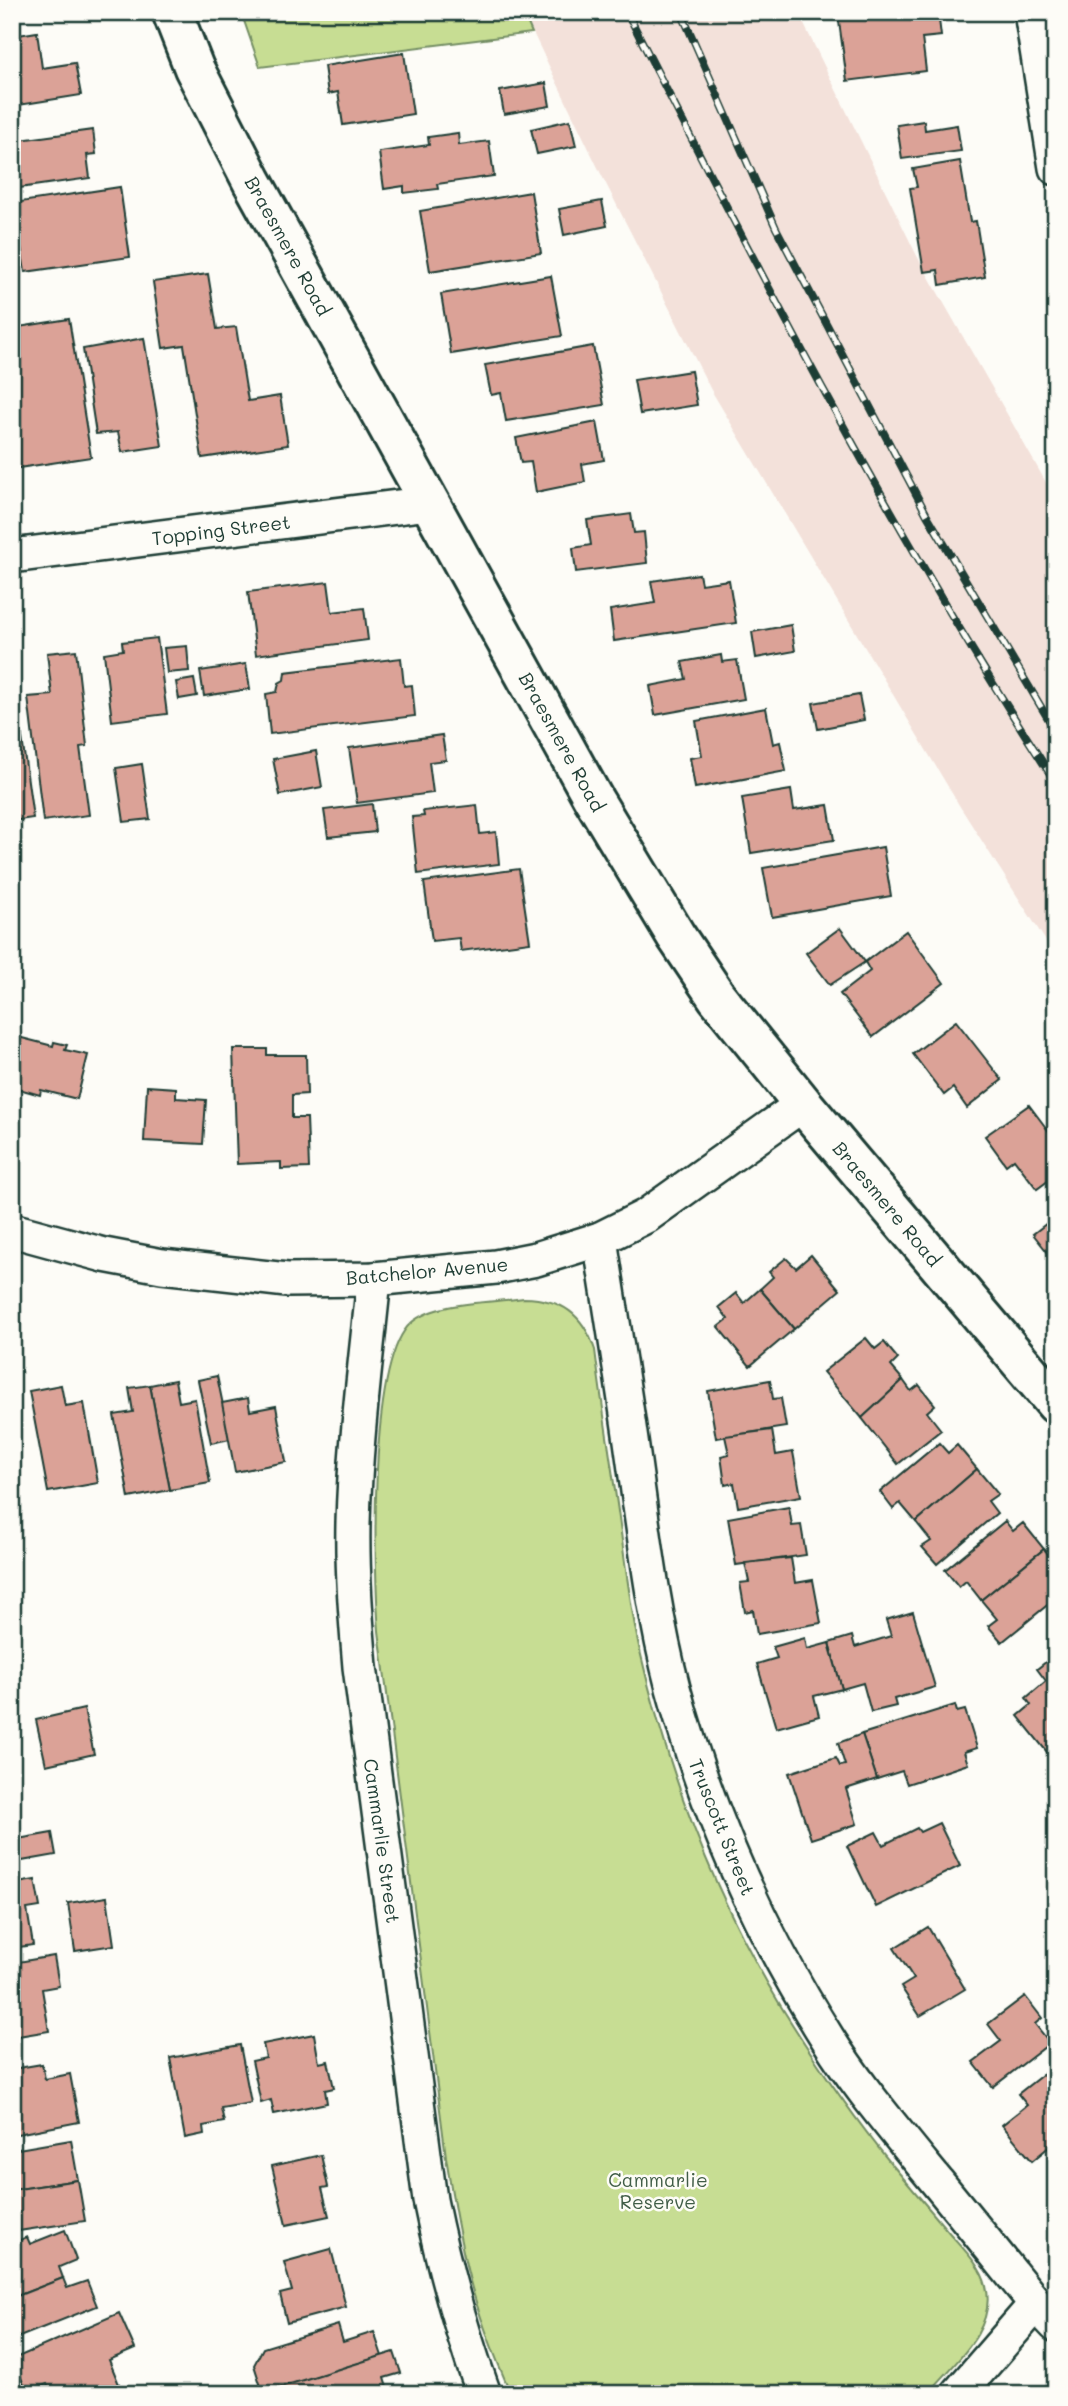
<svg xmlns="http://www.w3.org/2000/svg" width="1068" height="2406" font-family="Mali,sans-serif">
	<rect width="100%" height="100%" fill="#fdfcf7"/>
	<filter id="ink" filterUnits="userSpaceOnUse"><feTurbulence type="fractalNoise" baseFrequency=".0143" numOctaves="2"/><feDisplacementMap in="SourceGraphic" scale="14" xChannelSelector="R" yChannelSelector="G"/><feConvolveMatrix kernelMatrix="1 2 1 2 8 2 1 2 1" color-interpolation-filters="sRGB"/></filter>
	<g filter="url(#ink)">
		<polygon fill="#f3e1da" points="523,12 798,12 917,256 1056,500 1056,957 959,805 711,390 602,176"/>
		<g fill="#c7dd93" stroke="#738d64" stroke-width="2">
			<polygon points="241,12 523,12 532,33 260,67"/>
			<path d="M524 1298C562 1299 583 1314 595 1350 602 1406 611 1462 619 1518 625 1562 630 1607 640 1651 669 1776 715 1898 782 2008 815 2061 850 2113 889 2161 908 2184 927 2206 946 2229 960 2246 980 2263 986 2286 997 2329 953 2364 928 2394H511C495 2357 480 2320 470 2281 459 2240 453 2199 446 2157L379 1631C374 1572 368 1361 411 1323 436 1301 492 1303 524 1298Z"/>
		</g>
		<g fill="#dba297" stroke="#1f3d34" stroke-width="2">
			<polygon points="850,12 938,12 941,36 922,38 926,71 847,81 838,14"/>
			<polygon points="37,32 42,68 75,63 81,95 12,106 12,36"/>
			<polygon points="404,53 413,114 343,125 338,92 328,94 324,66"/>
			<polygon points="546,83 550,106 504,114 500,91"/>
			<polygon points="570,120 576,146 537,154 531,129"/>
			<polygon points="924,121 925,130 957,125 961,151 902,159 897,125"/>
			<polygon points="93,130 96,154 87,155 90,178 12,189 12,141"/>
			<polygon points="458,133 459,145 489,141 494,176 437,184 438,189 404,193 404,186 384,189 379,152 429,145 428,137"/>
			<polygon points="960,161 970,222 976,221 985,277 940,285 938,270 924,272 910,188 917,187 913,169"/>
			<polygon points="120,187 130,257 25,272 14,203"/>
			<polygon points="531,192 541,253 430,271 420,211"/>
			<polygon points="602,201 607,226 564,235 559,209"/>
			<polygon points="208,274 217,329 236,327 248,401 280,396 288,445 202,458 184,345 163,348 153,282"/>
			<polygon points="551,276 562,336 451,354 441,294"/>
			<polygon points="69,319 91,457 12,469 12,428 18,427 12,386 12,328"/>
			<polygon points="144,338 162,446 122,452 118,432 96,434 83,349"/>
			<polygon points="593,346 604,405 506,421 501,393 491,395 485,365"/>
			<polygon points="691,371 697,405 640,414 634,380"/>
			<polygon points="597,422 604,460 582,464 585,482 536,492 531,462 521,463 516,438"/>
			<polygon points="631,514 634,533 644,532 647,563 576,572 573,548 591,545 587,520"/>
			<polygon points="699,574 701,584 729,580 736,623 614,641 610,610 655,603 651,581"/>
			<polygon points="328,582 332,612 364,608 368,640 256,655 248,592"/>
			<polygon points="791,625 795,651 756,658 752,632"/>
			<polygon points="157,638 167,714 112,721 104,653 123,650 122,642"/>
			<polygon points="187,646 189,671 167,673 164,648"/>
			<polygon points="76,650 87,746 80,747 89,815 43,821 28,697 52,695 47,653"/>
			<polygon points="721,655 722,662 737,660 744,699 655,715 650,686 686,679 682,662"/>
			<polygon points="401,658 404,686 412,685 415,716 270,734 266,694 277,692 279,683 284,680 285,672"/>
			<polygon points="246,664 250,689 204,696 200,671"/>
			<polygon points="12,665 33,818 12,821"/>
			<polygon points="194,679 197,696 179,699 176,682"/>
			<polygon points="859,695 864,720 818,729 813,703"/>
			<polygon points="766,708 773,744 780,742 786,771 695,788 690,758 702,756 696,721"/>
			<polygon points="442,735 446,760 429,762 433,793 357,803 349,748"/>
			<polygon points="316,751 322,787 280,795 273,759"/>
			<polygon points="142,764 150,819 124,822 116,768"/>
			<polygon points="791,790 794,810 828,805 834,840 751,853 742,798"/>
			<polygon points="372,804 375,832 328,837 324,810"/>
			<polygon points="477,805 480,834 496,832 499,864 418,874 412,817 424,816 423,811"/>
			<polygon points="883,847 891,896 772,917 763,868"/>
			<polygon points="519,869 530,942 461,951 459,938 432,941 424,882"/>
			<polygon points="840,928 865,962 830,985 806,953"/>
			<polygon points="906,931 944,983 873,1037 840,994 870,971 865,962"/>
			<polygon points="956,1021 1002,1080 967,1108 953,1088 944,1095 913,1054"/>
			<polygon points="18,1037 53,1046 54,1042 67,1045 65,1050 88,1055 77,1099 41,1090 40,1095 12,1087 12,1061"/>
			<polygon points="233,1049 267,1049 267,1055 306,1055 307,1094 292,1095 292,1118 307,1118 309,1168 281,1169 281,1162 237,1164"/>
			<polygon points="147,1086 176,1088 176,1098 206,1100 203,1144 144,1141"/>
			<polygon points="1029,1105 1056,1141 1056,1175 1037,1189 1014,1159 1006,1165 985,1136"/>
			<polygon points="1056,1216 1056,1263 1033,1234"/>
			<polygon points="811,1255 840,1290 794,1329 760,1289 773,1277 769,1272 786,1258 796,1268"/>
			<polygon points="760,1289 794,1329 750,1366 718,1327 728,1319 719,1307 736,1293 744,1303"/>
			<polygon points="866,1338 875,1349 884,1342 898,1359 891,1366 903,1380 862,1418 823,1372"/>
			<polygon points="217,1376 230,1439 211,1443 198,1380"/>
			<polygon points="175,1380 179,1402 195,1399 210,1483 170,1490 150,1385"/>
			<polygon points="770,1380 773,1399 781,1398 786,1427 716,1438 708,1391"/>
			<polygon points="903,1380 911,1391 919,1385 935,1405 927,1412 941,1430 898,1464 862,1418"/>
			<polygon points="61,1385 65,1406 84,1403 98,1483 48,1492 29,1391"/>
			<polygon points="150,1385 170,1490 129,1498 114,1415 133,1412 129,1388"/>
			<polygon points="248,1398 250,1411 276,1406 286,1462 235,1472 222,1403"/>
			<polygon points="772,1430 776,1455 793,1452 801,1496 738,1507 734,1483 725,1485 721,1456 729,1454 725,1436"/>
			<polygon points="939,1443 948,1453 957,1445 977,1469 916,1522 900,1503 893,1509 880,1492"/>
			<polygon points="977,1469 998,1494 988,1501 997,1513 937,1564 922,1547 931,1541 916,1522"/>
			<polygon points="789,1507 792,1526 801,1525 806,1555 736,1565 728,1518"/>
			<polygon points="1005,1521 1013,1531 1023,1523 1044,1549 981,1600 966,1581 959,1587 945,1570"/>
			<polygon points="1044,1549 1056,1563 1056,1598 1002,1642 988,1626 997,1619 981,1600"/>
			<polygon points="791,1558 795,1583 813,1580 821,1623 757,1634 753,1610 745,1612 740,1583 749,1582 745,1563"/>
			<polygon points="913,1612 935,1687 894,1699 896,1706 871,1712 863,1683 842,1689 829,1643 852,1636 855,1647 891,1636 886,1620"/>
			<polygon points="805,1638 807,1649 829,1643 842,1689 814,1696 819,1716 776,1728 757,1664 777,1658 773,1647"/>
			<polygon points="1056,1654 1056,1753 1051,1757 1018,1716 1031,1705 1026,1698 1046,1681 1037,1669"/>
			<polygon points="16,1681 20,1699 12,1700 12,1682"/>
			<polygon points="955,1705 957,1712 965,1710 977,1748 964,1752 968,1764 907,1784 902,1771 877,1779 862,1734"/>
			<polygon points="84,1709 94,1754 46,1765 36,1720"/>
			<polygon points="862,1734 877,1779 846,1789 857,1824 811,1839 789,1773 836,1758 840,1766 845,1765 838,1743"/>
			<polygon points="939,1823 960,1866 876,1907 847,1846 876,1832 883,1845 917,1828 920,1832"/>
			<polygon points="52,1833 56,1855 16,1862 12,1840"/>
			<polygon points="35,1880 40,1907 27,1909 33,1945 12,1948 12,1884"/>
			<polygon points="107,1897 114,1945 75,1951 68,1903"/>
			<polygon points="928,1927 965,1989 920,2016 901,1987 914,1979 894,1948"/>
			<polygon points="54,1956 59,1986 42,1989 49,2031 12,2037 12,1963"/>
			<polygon points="1025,1996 1042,2018 1035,2024 1050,2043 993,2087 973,2062 1001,2041 988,2024"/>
			<polygon points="314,2034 319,2063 328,2061 334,2088 325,2090 327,2103 274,2114 271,2100 261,2103 252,2061 266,2058 263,2044"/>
			<polygon points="240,2045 251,2103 221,2108 224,2122 203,2126 204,2134 185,2138 170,2058"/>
			<polygon points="42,2064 45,2079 70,2074 79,2122 12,2135 12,2069"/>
			<polygon points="1056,2064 1056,2141 1032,2161 1002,2125 1027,2105 1018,2094"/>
			<polygon points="71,2140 78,2180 12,2190 12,2150"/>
			<polygon points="321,2155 328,2187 322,2188 329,2216 286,2225 272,2166"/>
			<polygon points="78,2180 85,2221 12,2232 12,2190"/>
			<polygon points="65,2230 76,2260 59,2267 63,2278 12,2298 12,2243 27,2237 30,2244"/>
			<polygon points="331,2249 346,2307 287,2323 280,2294 292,2291 284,2262"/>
			<polygon points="63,2278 67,2288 87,2281 97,2306 12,2340 12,2298"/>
			<polygon points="119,2313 135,2349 109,2360 123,2394 51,2394 47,2384 27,2392 13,2359"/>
			<polygon points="338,2325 343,2342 374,2332 382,2356 263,2393 254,2365 263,2348"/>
			<polygon points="394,2352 401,2373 384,2378 389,2394 276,2394 274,2389"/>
		</g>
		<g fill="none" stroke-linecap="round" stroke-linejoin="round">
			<g stroke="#1f3d34" stroke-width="38">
				<g id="minor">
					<polyline points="1031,12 1056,168"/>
					<polyline points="12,556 429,503"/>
					<polyline points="12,1230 104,1255 162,1266 287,1280 374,1279 496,1267 536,1259 600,1239 646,1216 803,1104"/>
					<path d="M600 1239C611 1311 623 1383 633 1455 644 1533 653 1612 673 1688 707 1813 759 1930 828 2039 856 2084 891 2125 924 2166 962 2212 999 2258 1036 2304L1056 2325"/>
					<path d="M374 1279C366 1360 355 1442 353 1523 352 1571 356 1619 360 1667L430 2200C444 2269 460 2328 484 2394"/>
					<polyline points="958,2394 1036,2304"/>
				</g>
			</g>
			<g stroke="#1f3d34" stroke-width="44">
				<polyline id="tertiary" points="172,12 194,68 252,181 594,800 676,936 717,997 803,1104 1056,1404"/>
			</g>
			<use href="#minor" stroke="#fdfcf7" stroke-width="33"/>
			<use href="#tertiary" stroke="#fdfcf7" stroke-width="38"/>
			<g stroke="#1f3d34" stroke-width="8">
				<g id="rail">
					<path d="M627 12C760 275 895 536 1056 783"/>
					<polyline points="681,12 776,228 927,515 1056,732"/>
				</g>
			</g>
			<use href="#rail" stroke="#fdfcf7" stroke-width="5" stroke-dasharray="16" stroke-linecap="butt"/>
		</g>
	</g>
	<g text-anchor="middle" stroke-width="5" stroke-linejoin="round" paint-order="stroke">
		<g font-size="19" fill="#1f3d34" stroke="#fdfcf7">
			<text transform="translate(288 246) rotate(61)" y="7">Braesmere Road</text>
			<text transform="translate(221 530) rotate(-7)" y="7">Topping Street</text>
			<text transform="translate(562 742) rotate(61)" y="7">Braesmere Road</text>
			<text transform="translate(887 1204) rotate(50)" y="7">Braesmere Road</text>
			<text transform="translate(427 1271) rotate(-5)" y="7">Batchelor Avenue</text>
			<text transform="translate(722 1827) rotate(68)" y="7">Truscott Street</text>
			<text transform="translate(382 1841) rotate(82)" y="7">Cammarlie Street</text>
		</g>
		<g font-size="19" fill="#415d47" stroke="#fdfcf7">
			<text x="658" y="2187">Cammarlie<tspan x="658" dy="22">Reserve</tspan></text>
		</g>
	</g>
	<rect width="1068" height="2406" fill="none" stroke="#fdfcf7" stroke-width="42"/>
	<rect x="21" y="21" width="1026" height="2364" fill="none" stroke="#1f3d34" stroke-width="2.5" filter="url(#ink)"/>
</svg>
